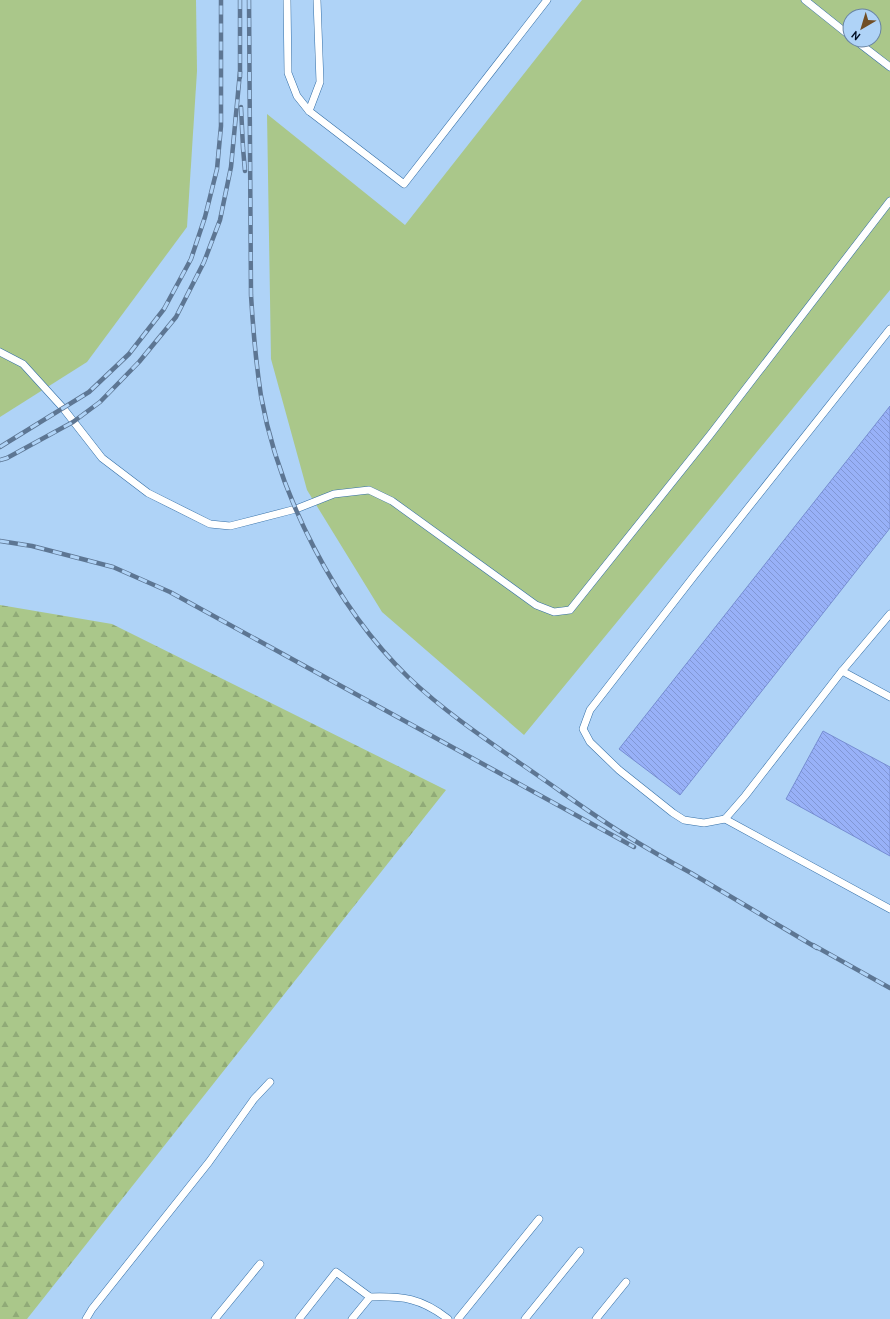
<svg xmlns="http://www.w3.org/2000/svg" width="890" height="1319" font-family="Cabin,sans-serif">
	<defs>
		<pattern id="forest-firs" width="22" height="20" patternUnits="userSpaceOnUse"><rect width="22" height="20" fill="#aac78a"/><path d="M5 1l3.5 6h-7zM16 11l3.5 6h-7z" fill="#90aa77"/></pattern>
		<pattern id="building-back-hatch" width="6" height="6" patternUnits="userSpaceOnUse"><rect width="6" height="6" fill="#98b1f8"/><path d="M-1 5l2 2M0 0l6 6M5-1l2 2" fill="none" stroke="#8197d4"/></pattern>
	</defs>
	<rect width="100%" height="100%" fill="#afd3f7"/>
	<g fill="#aac78a" fill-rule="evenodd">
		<polygon points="0,0 196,0 197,71 187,227 87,362 0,417"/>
		<path d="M582 0H890V290L524 735 382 612 307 490 271 359 267 114 405 225ZM850 16H874V40H850Z"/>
	</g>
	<polygon fill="url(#forest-firs)" points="0,605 112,624 446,790 27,1319 0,1319"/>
	<g fill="url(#building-back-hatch)" stroke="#768dd2">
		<polygon points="890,406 890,528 680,795 619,749"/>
		<polygon points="823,731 890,767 890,856 786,799"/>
	</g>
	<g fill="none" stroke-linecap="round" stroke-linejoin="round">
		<g stroke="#346fa7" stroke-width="8">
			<g id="lane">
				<polyline points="287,0 288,73 297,96 309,111"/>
				<polyline points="317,0 320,82 309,111 404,184 547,0"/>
				<polyline points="805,0 850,36"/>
				<polyline points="855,40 890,67"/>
				<polyline points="0,352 23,364 63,408 102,458 148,493 210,524 230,526 296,509 334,494 369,490 392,501 536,605 554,612 570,610 710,435 890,201"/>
				<polyline points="890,614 842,671 890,697"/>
				<polyline points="842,671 745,796 725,819 704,823 684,820 673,813 619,770 590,742 583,729 590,710 694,576 890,329"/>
				<polyline points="725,819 890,909"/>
				<polyline points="86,1319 92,1309 209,1162 254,1099 270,1082"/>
				<polyline points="215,1319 260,1264"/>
				<polyline points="299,1319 336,1272 370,1297"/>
				<path d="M352 1319 370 1297C403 1296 421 1298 448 1319"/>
				<polyline points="458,1319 539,1219"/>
				<polyline points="525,1319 580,1251"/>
				<polyline points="596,1319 626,1282"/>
			</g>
		</g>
		<use href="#lane" stroke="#fff" stroke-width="7"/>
		<g stroke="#5d7693" stroke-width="4.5">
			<g id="rail">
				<polyline points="240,0 240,77"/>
				<path d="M249 0 251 295C253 329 256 363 261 396 279 496 335 606 408 677 448 715 494 745 540 777 569 797 597 818 627 836 648 849 669 861 691 873 733 898 775 923 817 948"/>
				<polyline points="241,107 243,148 245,171"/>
				<polyline points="0,447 89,392 129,354 164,309 191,259 205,217 217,169 221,126 221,0"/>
				<polyline points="0,460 7,458 73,422 100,402 139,362 176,317 204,262 220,220 231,167 240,72"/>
				<polyline points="0,541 32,546 113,567 170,592 634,847"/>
				<polyline points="813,945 890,988"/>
			</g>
		</g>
		<use href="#rail" stroke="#afd3f7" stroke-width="3" stroke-dasharray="9" stroke-linecap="butt"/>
	</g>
	<g transform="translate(862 28) rotate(218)"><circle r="19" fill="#afd3f7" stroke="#6984a2"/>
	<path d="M0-3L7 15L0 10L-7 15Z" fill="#704e26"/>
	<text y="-6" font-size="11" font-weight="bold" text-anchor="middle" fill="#000e23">N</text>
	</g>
</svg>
